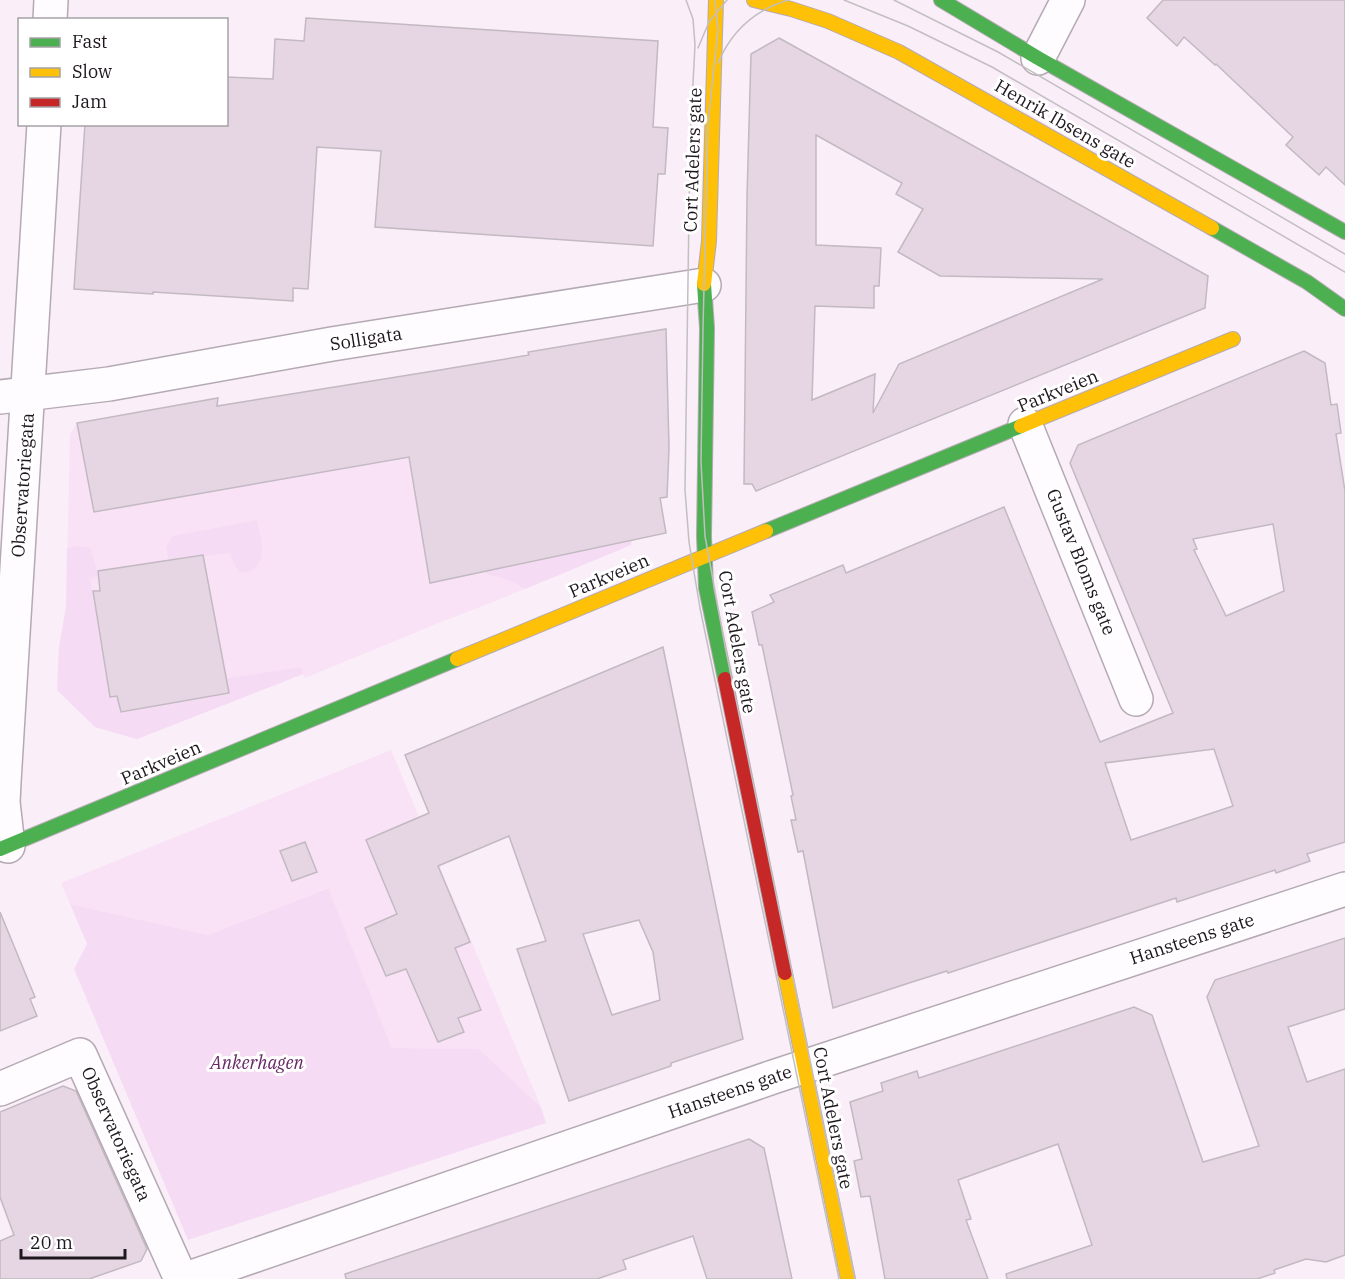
<svg xmlns="http://www.w3.org/2000/svg" width="1345" height="1279" font-family="'IBM Plex Serif',serif">
	<rect width="100%" height="100%" fill="#faeef8"/>
	<g fill="#f9e2f6">
		<polygon points="529,355 544,422 669,448 667,497 660,498 666,533 632,539 631,545 493,602 441,622 305,678 303,674 137,739 95,727 57,690 59,647 66,607 70,434 77,423 218,398 218,406"/>
		<polygon points="391,750 541,1107 479,1049 392,1048 327,888 208,935 70,904 61,883"/>
	</g>
	<g fill="#f6dbf4">
		<path d="M257 520C260 536 269 560 252 570 247 573 243 573 238 571L229 553 169 561 166 547 172 536Z"/>
		<path d="M632 539 631 545 525 589C513 582 502 576 488 575L486 573 487 571Z"/>
		<polygon points="76,546 91,548 98,576 90,579 110,697 301,667 303,674 137,739 95,727 57,690 59,647 66,607 67,548"/>
		<polygon points="328,888 392,1048 479,1049 541,1107 546,1123 188,1240 74,969 87,944 70,904 208,935"/>
	</g>
	<g fill="#e6d6e4" stroke="#c2b9c1" stroke-width="1.5" fill-rule="evenodd">
		<polygon points="1163,0 1345,0 1345,185 1326,167 1319,175 1286,145 1293,137 1216,64 1215,65 1184,37 1177,46 1147,18"/>
		<polygon points="306,18 658,41 653,127 668,128 665,174 658,174 653,246 375,227 381,151 317,147 308,289 293,288 293,301 153,292 153,294 74,289 85,124 226,124 226,77 273,79 275,39 304,41"/>
		<path d="M779 38 1208 276 1205 308 756 491 752 484H744L747 196 751 54ZM816 135 902 183 896 194 923 209 898 252 940 276 1103 279 899 364 873 413 875 374 812 400 815 306 874 308V286H879L881 248 816 245Z"/>
		<polygon points="666,329 669,448 667,497 660,498 666,533 430,583 409,457 94,512 77,423 218,398 217,406 440,370 529,355 528,352"/>
		<path d="M1304 351 1325 363 1331 405 1337 404 1341 433 1336 434 1345 491V842L1307 854 1310 861 1276 873 1275 870 1177 902 1176 898 948 973 947 971 909 983 833 1008 803 851 798 852 791 820H796L791 796 793 795 762 645H759L752 612 774 602 770 595 843 565 846 573 1004 507 1100 742 1173 713 1070 463 1078 445ZM1273 524 1284 591 1226 616 1194 550 1197 549 1193 539ZM1214 749 1233 806 1131 840 1105 763Z"/>
		<polygon points="203,555 229,693 121,712 117,696 110,697 93,591 100,591 98,571"/>
		<path d="M663 647 743 1039 671 1063V1066L569 1101 517 949 546 941 509 836 438 866 470 942 455 948 481 1010 458 1018 464 1032 438 1042 406 969 386 976 365 928 397 914 366 840 429 813 405 755ZM639 920 653 952 660 1000 612 1015 583 934Z"/>
		<polygon points="305,842 317,872 292,881 280,851"/>
		<polygon points="0,912 35,997 30,999 37,1016 0,1031"/>
		<polygon points="1345,938 1345,1009 1288,1027 1307,1082 1345,1069 1345,1255 1326,1262 1306,1259 1274,1270 1275,1273 1257,1279 1007,1279 1006,1274 1092,1245 1058,1144 958,1180 971,1219 966,1220 988,1279 885,1279 870,1196 861,1197 854,1161 862,1159 850,1102 883,1091 881,1083 917,1071 919,1078 1134,1007 1152,1015 1203,1162 1259,1146 1207,997 1215,980"/>
		<polygon points="63,1086 76,1091 147,1249 141,1261 89,1279 0,1279 0,1241 14,1235 0,1197 0,1112"/>
		<polygon points="749,1139 764,1148 792,1279 707,1279 693,1236 623,1260 626,1269 597,1279 346,1279 345,1274"/>
	</g>
	<g fill="none" stroke-linecap="round" stroke-linejoin="round">
		<g stroke="#b4aab3" stroke-width="36">
			<g id="street">
				<polyline points="50,20 51,0"/>
				<polyline points="1038,58 1068,0"/>
				<polyline points="0,397 109,384 332,344 704,285"/>
				<polyline points="1025,424 1136,699"/>
				<polyline points="8,846 3,802 4,782 44,124"/>
				<polyline points="0,1089 80,1055 181,1279"/>
				<polyline points="186,1279 776,1076 1345,889"/>
			</g>
		</g>
		<g stroke="#b4aab3" stroke-width="16">
			<g id="fast">
				<polyline points="941,0 1038,58 1345,232"/>
				<polyline points="1212,228 1307,282 1345,309"/>
				<polyline points="704,284 707,328 704,536 706,588 725,679"/>
				<polyline points="766,531 1021,426"/>
				<polyline points="0,849 457,659"/>
			</g>
		</g>
		<g stroke="#b4aab3" stroke-width="16">
			<g id="slow">
				<polyline points="754,0 791,9 828,21 899,52 1212,228"/>
				<polyline points="704,284 709,241 716,0"/>
				<polyline points="1021,426 1233,339"/>
				<polyline points="457,659 766,531"/>
				<polyline points="785,973 848,1279"/>
			</g>
		</g>
		<g stroke="#b4aab3" stroke-width="16">
			<polyline id="jam" points="725,679 785,973"/>
		</g>
		<use href="#street" stroke="#fefcfe" stroke-width="33"/>
		<use href="#fast" stroke="#4caf50" stroke-width="14"/>
		<use href="#slow" stroke="#ffc107" stroke-width="14"/>
		<use href="#jam" stroke="#c62828" stroke-width="14"/>
		<g stroke="#c2bfc2" stroke-width="1.5">
			<polyline points="686,0 693,19 695,45 690,141 685,490 689,542 700,608 839,1279"/>
			<polyline points="715,0 718,30 708,123 703,328 701,462 705,536 725,646 855,1279"/>
			<polyline points="844,0 908,26 992,67 1345,272"/>
			<polyline points="894,0 998,52 1345,254"/>
			<polyline points="698,48 709,22 727,0"/>
			<path d="M718 63C731 32 755 10 788 0"/>
		</g>
	</g>
	<g text-anchor="middle" stroke-width="6" stroke-linejoin="round" paint-order="stroke">
		<g font-size="18" fill="#1f171e" stroke="#fff">
			<text transform="translate(1065 124) rotate(30)" y="6">Henrik Ibsens gate</text>
			<text transform="translate(693 160) rotate(-88)" y="6">Cort Adelers gate</text>
			<text transform="translate(366 339) rotate(-9)" y="6">Solligata</text>
			<text transform="translate(1058 391) rotate(-22)" y="6">Parkveien</text>
			<text transform="translate(23 485) rotate(-86)" y="6">Observatoriegata</text>
			<text transform="translate(1081 562) rotate(68)" y="6">Gustav Bloms gate</text>
			<text transform="translate(609 576) rotate(-23)" y="6">Parkveien</text>
			<text transform="translate(737 642) rotate(80)" y="6">Cort Adelers gate</text>
			<text transform="translate(161 763) rotate(-23)" y="6">Parkveien</text>
			<text transform="translate(1192 939) rotate(-18)" y="6">Hansteens gate</text>
			<text transform="translate(730 1092) rotate(-19)" y="6">Hansteens gate</text>
			<text transform="translate(833 1118) rotate(79)" y="6">Cort Adelers gate</text>
			<text transform="translate(116 1134) rotate(66)" y="6">Observatoriegata</text>
		</g>
		<g font-size="18" font-style="italic" fill="#672765" stroke="#fff">
			<text x="257" y="1069">Ankerhagen</text>
		</g>
	</g>
	<rect x="18" y="18" width="210" height="108" fill="#ffffff" stroke="#a5a2a5" stroke-width="1.5"/>
	<rect x="30" y="38" width="30" height="9" fill="#4caf50" stroke="#a5a2a5" stroke-width="1.5"/>
	<text x="72" y="48" font-size="18" fill="#1f171e">Fast</text>
	<rect x="30" y="68" width="30" height="9" fill="#ffc107" stroke="#a5a2a5" stroke-width="1.5"/>
	<text x="72" y="78" font-size="18" fill="#1f171e">Slow</text>
	<rect x="30" y="98" width="30" height="9" fill="#c62828" stroke="#a5a2a5" stroke-width="1.5"/>
	<text x="72" y="108" font-size="18" fill="#1f171e">Jam</text>
	<path d="M21 1249v9h104v-9" fill="none" stroke="#1f171e" stroke-width="3"/>
	<text x="30" y="1249" font-size="18" fill="#1f171e" stroke="#ffffff" stroke-width="4.5" paint-order="stroke">20 m</text>
</svg>
